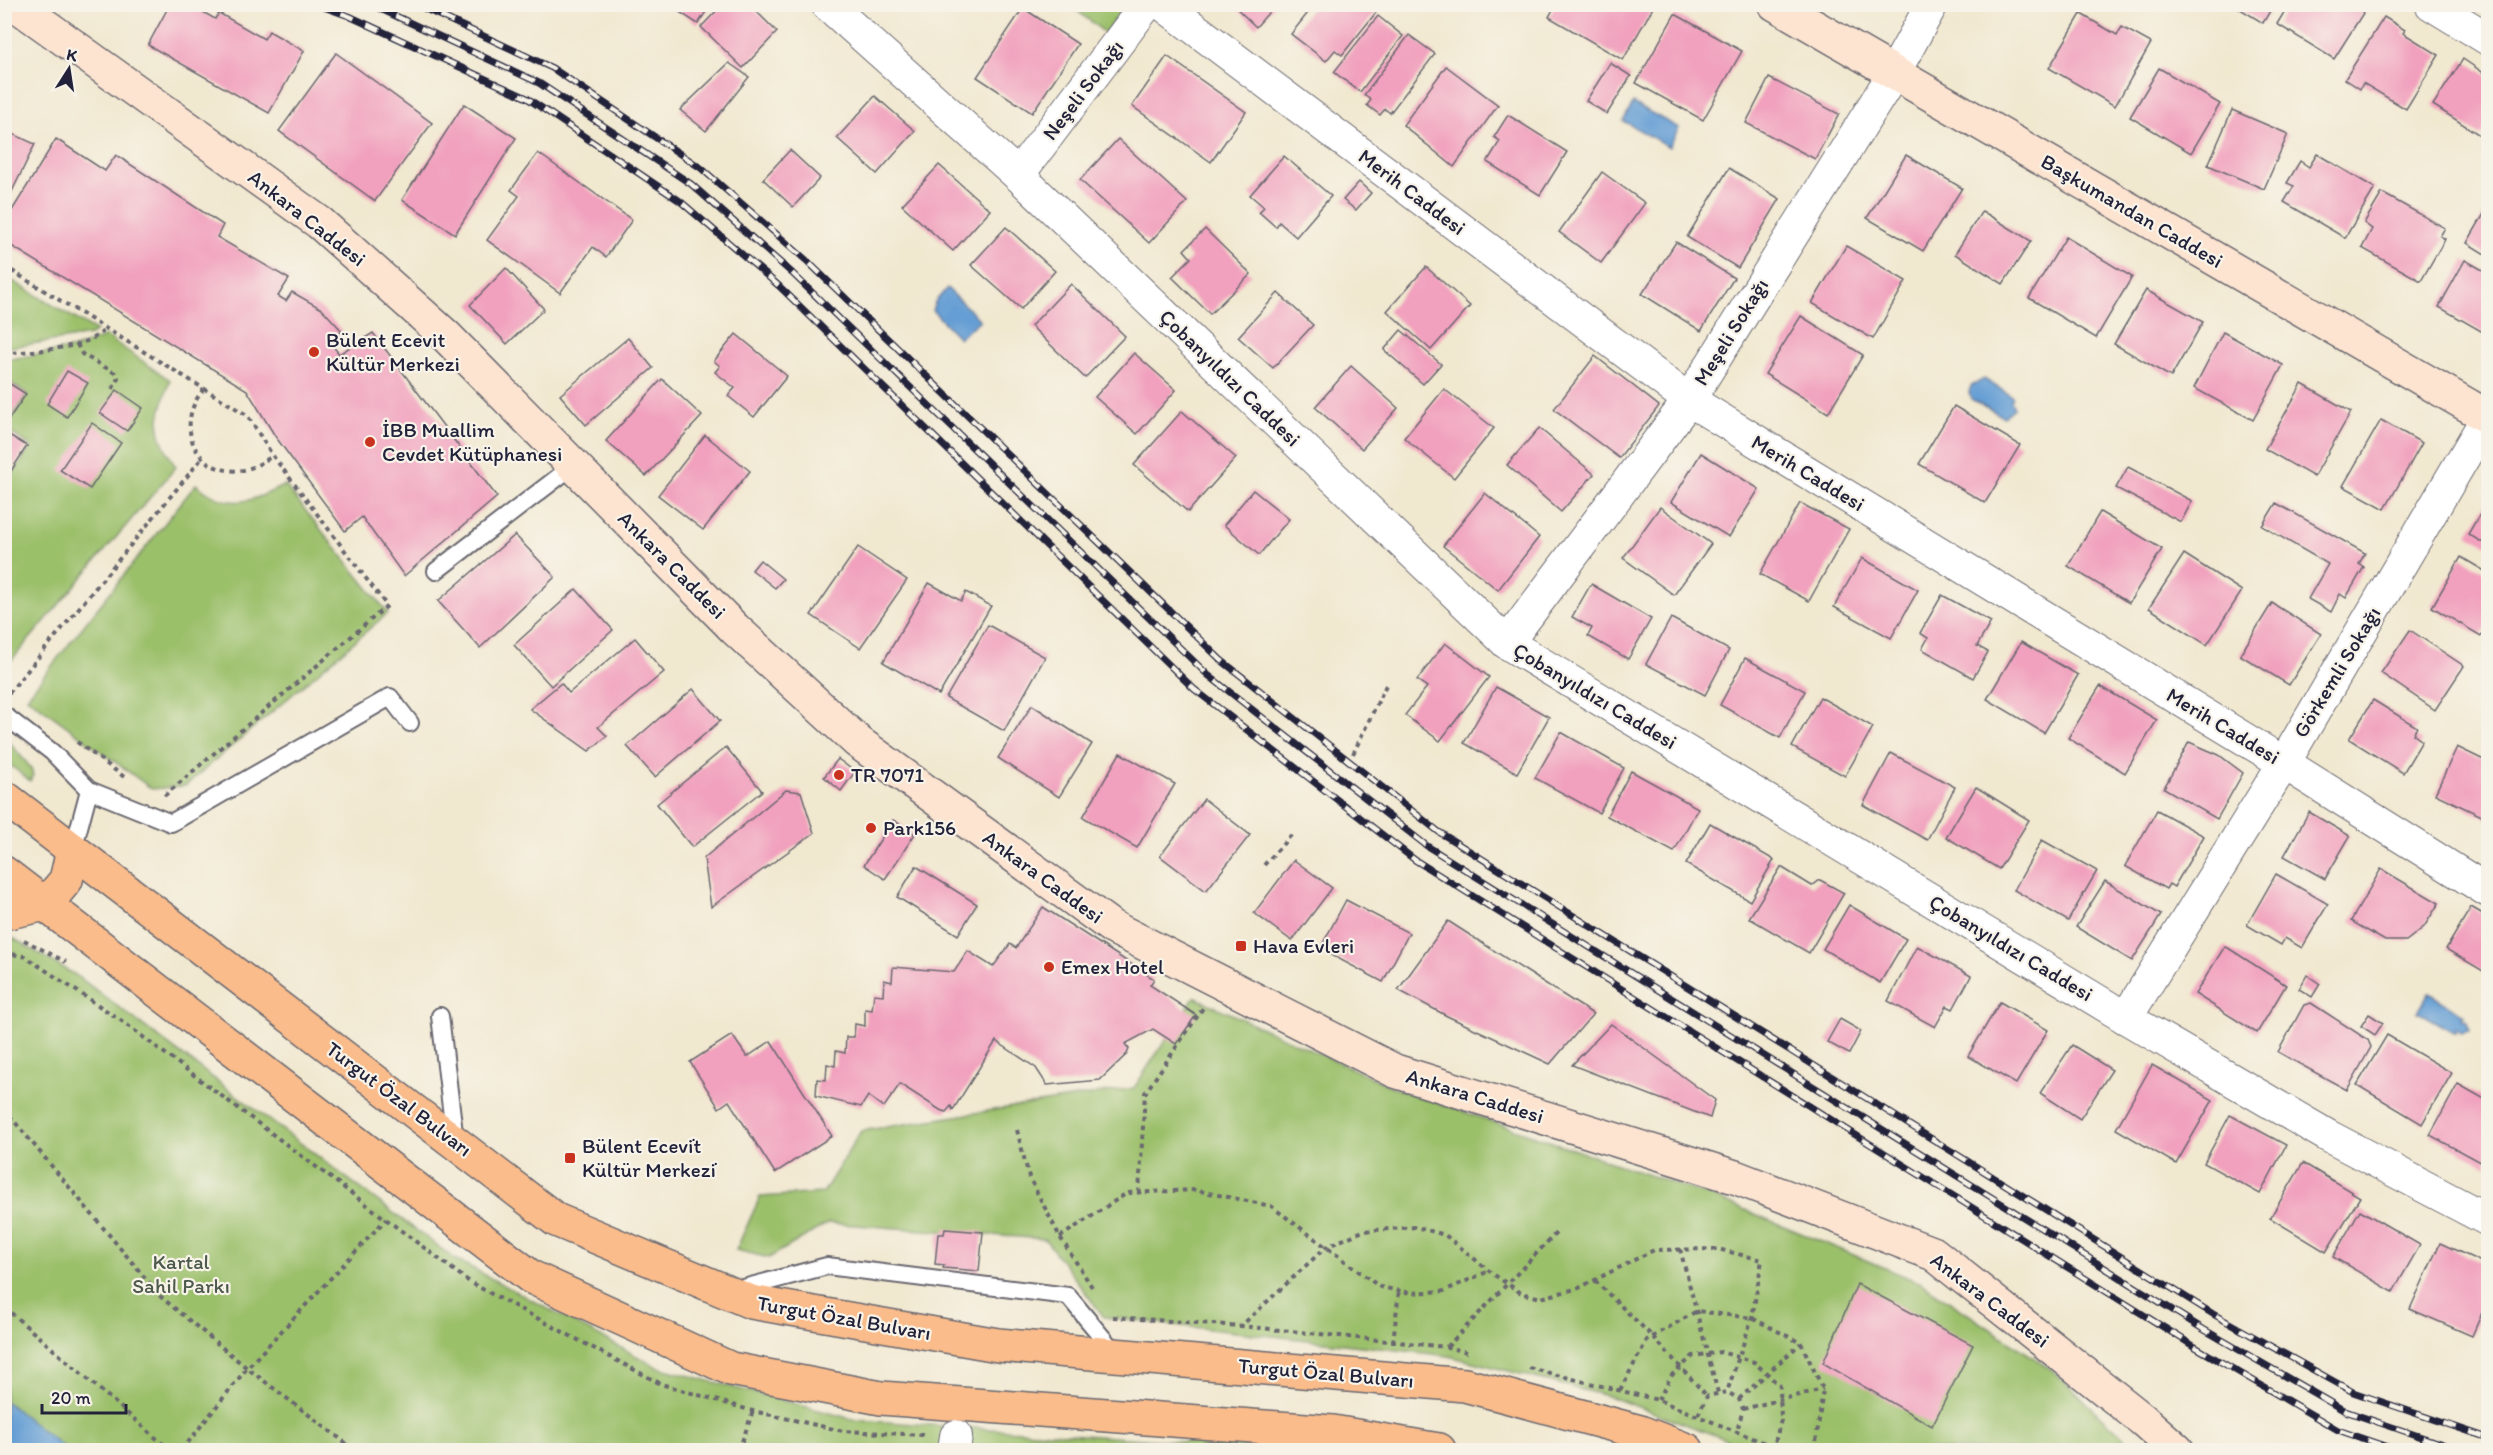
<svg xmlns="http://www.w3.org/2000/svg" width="2493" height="1455" font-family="Itim,sans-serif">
	<rect width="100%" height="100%" fill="#f7f3e8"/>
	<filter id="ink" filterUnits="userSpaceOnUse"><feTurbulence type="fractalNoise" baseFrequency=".0167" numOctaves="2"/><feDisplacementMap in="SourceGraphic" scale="12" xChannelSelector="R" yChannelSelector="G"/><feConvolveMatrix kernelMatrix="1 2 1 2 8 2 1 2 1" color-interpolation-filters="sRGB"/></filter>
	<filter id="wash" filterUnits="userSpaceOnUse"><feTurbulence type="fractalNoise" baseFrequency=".008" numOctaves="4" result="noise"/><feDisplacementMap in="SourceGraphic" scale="24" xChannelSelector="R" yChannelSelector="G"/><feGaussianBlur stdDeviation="1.35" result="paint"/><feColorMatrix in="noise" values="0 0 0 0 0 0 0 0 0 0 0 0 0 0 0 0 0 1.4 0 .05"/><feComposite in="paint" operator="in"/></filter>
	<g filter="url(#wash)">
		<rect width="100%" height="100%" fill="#f1e8d0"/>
		<g fill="#9bc06b" stroke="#5e7153" stroke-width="1.5">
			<polygon points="1070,5 1125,5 1105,33"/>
			<polygon points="6,277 96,331 91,335 5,348"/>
			<path d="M106 336 170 380C157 422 151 428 176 467L5 668V486L31 446 5 429 27 394 5 379V360L75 348Z"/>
			<path d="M196 484C228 512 251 502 285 485L388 613 185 786 152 789 27 697Z"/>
			<polygon points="5,737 31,768 33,776 30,781 5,761"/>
			<polygon points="4,933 77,976 455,1259 657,1367 856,1420 1306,1450 67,1450 5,1401"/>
			<polygon points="1194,997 1397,1089 1716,1198 1921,1283 2051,1369 2137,1450 1750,1450 1723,1438 1611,1397 1449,1356 1104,1317 1045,1239 828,1223 769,1258 736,1250 760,1197 823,1193 861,1131 1134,1088"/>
		</g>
		<g fill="#659ed4" stroke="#446088" stroke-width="1.5">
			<polygon points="1633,103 1679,128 1669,147 1623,121"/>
			<polygon points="947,288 980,320 959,338 932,310 935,302"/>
			<polygon points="1984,379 2013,397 2011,401 2014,408 2004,417 1971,399 1969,392 1971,386"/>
			<polygon points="2429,993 2464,1015 2462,1020 2466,1020 2470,1030 2460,1032 2456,1028 2455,1033 2418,1012"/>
			<polygon points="5,1401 67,1450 5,1450"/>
		</g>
		<g id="blocks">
			<g fill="#f1a0bd">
				<polygon points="170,4 189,4 215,19 219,13 264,39 269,31 304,51 269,113 148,45"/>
				<polygon points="667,4 711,4 698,24"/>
				<polygon points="723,4 749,4 777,32 743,68 701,27"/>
				<polygon points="1232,4 1276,4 1256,27"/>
				<polygon points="1315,4 1372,4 1378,10 1342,55 1335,50 1326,61 1291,34"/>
				<polygon points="1556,4 1655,4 1623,60 1549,17"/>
				<polygon points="2232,4 2274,4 2263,23"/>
				<polygon points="2289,4 2355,4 2365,10 2334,59 2277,24"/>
				<polygon points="1023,8 1078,44 1032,113 977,77"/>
				<polygon points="1675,14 1742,51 1703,120 1636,83"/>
				<polygon points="2081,14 2117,35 2122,27 2151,43 2115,106 2049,68"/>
				<polygon points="1378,16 1403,36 1360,92 1334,72"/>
				<polygon points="2384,17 2405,30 2403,33 2439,55 2406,109 2363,83 2360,89 2345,79"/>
				<polygon points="1409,35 1435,54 1390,113 1385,109 1380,115 1367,105 1371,100 1364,95"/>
				<polygon points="336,53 432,123 375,201 279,131"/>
				<polygon points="1167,56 1246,112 1211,162 1132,106"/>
				<polygon points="2463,59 2488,76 2488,124 2481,136 2433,105"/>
				<polygon points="729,63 749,77 706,131 680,110"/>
				<polygon points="1610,63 1631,76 1607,114 1586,101"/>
				<polygon points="1446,66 1498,105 1454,167 1403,125"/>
				<polygon points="2159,68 2220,104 2191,153 2130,117"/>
				<polygon points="1769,78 1839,114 1815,159 1746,123"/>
				<polygon points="875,96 915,131 877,174 837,138"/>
				<polygon points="464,104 516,138 455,234 402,200"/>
				<polygon points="2232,110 2288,134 2264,189 2208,165"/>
				<polygon points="1508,115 1567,152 1540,195 1487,162 1500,141 1494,137"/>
				<polygon points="4,130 35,144 4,208"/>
				<polygon points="56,139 105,171 116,155 223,225 217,237 289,279 278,296 286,301 292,292 322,309 342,331 329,341 339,354 373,333 497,497 404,576 362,517 345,531 275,436 247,390 5,242 5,222"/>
				<polygon points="1118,139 1187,202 1149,243 1080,180"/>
				<polygon points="790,150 820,178 793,207 763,179"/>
				<polygon points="538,153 632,220 606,257 593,247 560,293 487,240 519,196 511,190"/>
				<polygon points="2317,154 2375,188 2345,238 2284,202 2294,186 2287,183 2300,161 2309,167"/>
				<polygon points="1906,155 1962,188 1923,251 1867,218"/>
				<polygon points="1284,156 1331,196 1296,237 1279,222 1276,227 1259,212 1264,207 1250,195"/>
				<polygon points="939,165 990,210 953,251 902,205"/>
				<polygon points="1729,168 1780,199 1738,268 1687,237"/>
				<polygon points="1602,172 1645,203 1601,263 1559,232"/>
				<polygon points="1359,182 1371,193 1356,210 1343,200"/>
				<polygon points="2382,193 2445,228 2440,236 2445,239 2421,281 2362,248 2372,229 2364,223"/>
				<polygon points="2488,207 2488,256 2467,243"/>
				<polygon points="1982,211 2031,241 2003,284 1955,254"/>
				<polygon points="1006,227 1055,271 1021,309 971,265"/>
				<polygon points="1205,229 1251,274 1210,314 1172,277 1191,258 1184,250"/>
				<polygon points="2066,237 2132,277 2096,338 2029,298"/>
				<polygon points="1676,242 1734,278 1701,331 1642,294"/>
				<polygon points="1846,246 1906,281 1873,339 1812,303"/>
				<polygon points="2465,260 2488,273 2488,335 2439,307"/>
				<polygon points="1426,267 1470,306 1431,350 1387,311"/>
				<polygon points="506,268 544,309 507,344 470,305"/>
				<polygon points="1071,284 1125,336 1085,378 1031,326"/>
				<polygon points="2146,290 2203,322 2171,377 2114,344"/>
				<polygon points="1278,293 1313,325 1273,368 1238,337"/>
				<polygon points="1801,316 1863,355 1828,413 1765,374"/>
				<polygon points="1401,330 1441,364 1423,384 1384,350"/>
				<polygon points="2223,332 2283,365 2253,420 2194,388"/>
				<polygon points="736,334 787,376 754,417 728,396 735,388 715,372 720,366 714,361"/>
				<polygon points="628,338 653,368 586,425 560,395"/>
				<polygon points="1134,353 1176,390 1137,434 1095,397"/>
				<polygon points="1595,356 1659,406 1619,458 1554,409"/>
				<polygon points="1351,366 1398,408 1362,449 1315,407"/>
				<polygon points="67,371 88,383 67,417 47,404"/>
				<polygon points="662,379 702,416 646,476 606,441"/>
				<polygon points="4,380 26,394 4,426"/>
				<polygon points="2302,384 2351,412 2314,477 2265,449"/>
				<polygon points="1444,389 1494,428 1454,478 1404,438"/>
				<polygon points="117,390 143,408 127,431 100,413"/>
				<polygon points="1954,406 2020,445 1985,503 1919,464"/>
				<polygon points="1182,411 1236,458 1188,512 1134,465"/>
				<polygon points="2381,420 2422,443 2385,509 2343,486"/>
				<polygon points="92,423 121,443 90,489 60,470"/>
				<polygon points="1539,428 1594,474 1561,512 1507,465"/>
				<polygon points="6,433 27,446 4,482 4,435"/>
				<polygon points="705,435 750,471 703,530 658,495"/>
				<polygon points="1701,453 1759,489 1729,537 1671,502"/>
				<polygon points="2128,467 2192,501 2181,522 2116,488"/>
				<polygon points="1253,490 1289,519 1259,555 1224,525"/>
				<polygon points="1485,493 1539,537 1498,590 1443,546"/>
				<polygon points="2488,500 2488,546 2468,534"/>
				<polygon points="1800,503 1849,529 1809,601 1760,574"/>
				<polygon points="2276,503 2365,553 2359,564 2364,567 2346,598 2340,594 2331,612 2308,599 2328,564 2262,526"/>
				<polygon points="1660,507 1711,544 1674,595 1623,558"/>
				<polygon points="2100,512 2162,549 2129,603 2068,566"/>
				<polygon points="515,535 555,577 480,648 438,601"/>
				<polygon points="858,547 907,580 860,648 811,615"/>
				<polygon points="2184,554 2242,591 2207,645 2149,608"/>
				<polygon points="2461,557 2488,573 2488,623 2481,636 2432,607"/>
				<polygon points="1862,558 1918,590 1891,638 1834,607"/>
				<polygon points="760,560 783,579 775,588 752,570"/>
				<polygon points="929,583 961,601 966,592 991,606 939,695 883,662"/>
				<polygon points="1591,584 1651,619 1628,659 1588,636 1592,628 1572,617"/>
				<polygon points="576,589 613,630 551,686 514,645"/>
				<polygon points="1942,595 1991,622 1977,646 1988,652 1973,678 1922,649 1928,638 1920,633"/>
				<polygon points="2272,603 2321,634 2289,685 2240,655"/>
				<polygon points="1671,618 1729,650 1705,695 1646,664"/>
				<polygon points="988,625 1045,657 1004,731 946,698"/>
				<polygon points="2410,630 2464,666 2435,710 2381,673"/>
				<polygon points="635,638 664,672 598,727 607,736 589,751 530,709 561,683 569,693"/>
				<polygon points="2021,642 2078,675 2044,733 1987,699"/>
				<polygon points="1445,643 1489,677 1440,741 1405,715 1427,687 1417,680"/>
				<polygon points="1745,658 1805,691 1780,738 1720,705"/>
				<polygon points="2100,686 2157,720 2125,773 2068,738"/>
				<polygon points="1496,687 1549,717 1517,773 1464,743"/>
				<polygon points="693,689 720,721 655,777 627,746"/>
				<polygon points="1820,697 1873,727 1845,776 1792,747"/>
				<polygon points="2373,700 2417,727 2413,734 2422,741 2403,773 2349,739"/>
				<polygon points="1032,705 1092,744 1059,797 998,758"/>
				<polygon points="1561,732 1624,768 1599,813 1535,778"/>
				<polygon points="2189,742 2219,755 2243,773 2217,819 2164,788"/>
				<polygon points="726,747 762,791 692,847 657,804"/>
				<polygon points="2457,747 2488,762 2488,819 2435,794"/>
				<polygon points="1120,753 1175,784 1137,848 1083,817"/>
				<polygon points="1891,753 1955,787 1927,840 1863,805"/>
				<polygon points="838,759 855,772 841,791 824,777"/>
				<polygon points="1631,771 1698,808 1674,852 1607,816"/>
				<polygon points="1976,787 2029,820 1999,869 1946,837"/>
				<polygon points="786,790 801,792 814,833 711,907 704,858"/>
				<polygon points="1204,799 1250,835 1206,891 1160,856"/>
				<polygon points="2157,810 2204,836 2174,887 2169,884 2166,889 2125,866"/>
				<polygon points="2309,812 2350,836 2325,879 2284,856"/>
				<polygon points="893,820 915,834 885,879 864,865"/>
				<polygon points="1710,823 1774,860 1750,901 1686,864"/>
				<polygon points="2042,840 2097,871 2068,921 2014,890"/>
				<polygon points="1294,860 1332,888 1292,941 1254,913"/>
				<polygon points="916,866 977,904 958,935 897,897"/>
				<polygon points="1781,867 1812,886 1820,880 1844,893 1809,953 1749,918"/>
				<polygon points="2381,869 2439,903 2424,927 2406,941 2385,941 2351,921"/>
				<polygon points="2276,874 2328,904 2302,948 2285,938 2281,945 2247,925"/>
				<polygon points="2105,881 2161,915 2132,961 2076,927"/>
				<polygon points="1346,900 1409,933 1383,982 1320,949"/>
				<polygon points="1849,905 1906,939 1880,983 1823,949"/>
				<polygon points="1043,907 1154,979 1150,985 1196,1015 1176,1044 1153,1029 1125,1044 1129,1049 1127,1054 1100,1080 1047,1085 1036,1068 996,1041 953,1110 951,1106 946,1112 940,1110 900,1084 884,1107 868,1096 861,1107 816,1096 817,1079 826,1080 827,1064 835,1066 836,1051 845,1053 846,1037 854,1037 855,1024 865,1026 865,1009 872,1010 874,994 883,995 884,980 892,982 893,967 954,972 968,951 993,967 1010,944 1016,948"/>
				<polygon points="2471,907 2488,917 2488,974 2446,949"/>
				<polygon points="1448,921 1593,1014 1550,1064 1447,1016 1398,990"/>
				<polygon points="1917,946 1971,976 1953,1009 1947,1006 1935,1027 1888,1001"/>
				<polygon points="2225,946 2286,985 2257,1033 2195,994"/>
				<polygon points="2307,975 2320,984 2312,997 2299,989"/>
				<polygon points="2000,1002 2048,1030 2016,1084 1968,1056"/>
				<polygon points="2311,1003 2368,1040 2371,1047 2347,1090 2278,1052 2304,1005"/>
				<polygon points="2369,1014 2383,1023 2375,1035 2361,1026"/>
				<polygon points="1840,1019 1861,1031 1849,1054 1827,1042"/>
				<polygon points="1611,1024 1715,1100 1710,1118 1572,1065"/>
				<polygon points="732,1035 747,1057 771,1041 832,1136 775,1173 729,1101 719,1108 690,1062"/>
				<polygon points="2387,1035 2452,1073 2422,1124 2357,1085"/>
				<polygon points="2072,1045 2112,1070 2080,1119 2040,1093"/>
				<polygon points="2152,1065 2213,1100 2176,1164 2116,1129"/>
				<polygon points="2458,1084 2488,1101 2487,1166 2430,1135"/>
				<polygon points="2230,1115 2286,1145 2260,1194 2204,1163"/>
				<polygon points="2303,1163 2360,1197 2326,1252 2270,1218"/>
				<polygon points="2360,1210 2420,1245 2393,1292 2333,1257"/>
				<polygon points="945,1229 983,1232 979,1271 943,1268 944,1265 935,1264 938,1234 944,1234"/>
				<polygon points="2440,1243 2488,1265 2488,1299 2472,1336 2410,1309"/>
				<polygon points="1857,1284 1973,1345 1932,1426 1823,1363"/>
			</g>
		</g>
	</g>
	<g filter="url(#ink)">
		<use href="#blocks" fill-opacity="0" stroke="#6a676f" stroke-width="1.5"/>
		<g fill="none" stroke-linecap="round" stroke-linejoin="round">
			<g stroke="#6a676f" stroke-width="20">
				<g id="lane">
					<polyline points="436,571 574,465"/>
					<polyline points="4,715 52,752 89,790 73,850"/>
					<polyline points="89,790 171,823 390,697 410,723"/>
					<polyline points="440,1016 455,1141"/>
					<polyline points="732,1291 827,1266 1068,1296 1117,1355"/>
				</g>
			</g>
			<g stroke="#6a676f" stroke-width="34">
				<g id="street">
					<polyline points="827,4 1018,175 1507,643 2126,1018 2328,1136 2488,1220"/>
					<polyline points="1162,4 1689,400 2284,763 2488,891"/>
					<polyline points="2431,4 2488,39"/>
					<polyline points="1018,175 1147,4"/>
					<polyline points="1507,643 1689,400 1894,73 1932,4"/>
					<polyline points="2126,1018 2284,763 2488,416"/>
					<polyline points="954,1450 956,1436"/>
				</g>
			</g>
			<g stroke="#6a676f" stroke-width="36">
				<g id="secondary">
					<polyline points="10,4 22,9 320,223 446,336 735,629 858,742 1112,927 1395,1071 1735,1177 1934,1254 2143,1420 2177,1450"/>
					<polyline points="1775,4 2488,417"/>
				</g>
			</g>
			<g stroke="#6a676f" stroke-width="36">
				<g id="highway">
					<polyline points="4,797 556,1220 751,1302 998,1345 1465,1385 1640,1432 1687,1450"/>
					<polyline points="4,873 531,1277 731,1369 881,1398 1333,1432 1439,1450"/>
					<polyline points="4,913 46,904 66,880 73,850"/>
				</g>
			</g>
			<g stroke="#6a676f" stroke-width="4" stroke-dasharray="4.5 4.5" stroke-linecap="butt">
				<polyline points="4,266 247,415 273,456 387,606 164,796"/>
				<polyline points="77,344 82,354 115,373 118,378 112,390"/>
				<path d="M4 354C37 349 81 352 106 329"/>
				<path d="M204 389C173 424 195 477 243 470 254 468 264 461 273 456"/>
				<polyline points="9,693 203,457"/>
				<polyline points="77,742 127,779"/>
				<polyline points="1353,754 1386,685"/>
				<polyline points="1264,865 1293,833"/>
				<polyline points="24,940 66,962"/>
				<polyline points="4,953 24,956 119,1019 471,1283 661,1384 753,1411 843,1431 925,1435"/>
				<polyline points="4,1109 161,1297 247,1368 355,1450"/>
				<polyline points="1017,1130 1029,1177 1060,1237 1092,1287"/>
				<polyline points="1139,1193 1145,1093 1203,1008"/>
				<polyline points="1060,1237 1127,1193 1195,1190 1271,1206 1380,1287 1411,1293 1444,1291 1489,1271"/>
				<polyline points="1680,1249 1718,1393"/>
				<polyline points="1595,1281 1653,1337 1707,1396"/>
				<polyline points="4,1307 170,1450"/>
				<polyline points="1113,1317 1241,1326"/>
				<polyline points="1393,1342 1399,1291"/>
				<polyline points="1447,1347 1558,1231"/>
				<polyline points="1467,1352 1447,1347 1241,1326 1326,1247 1363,1231 1416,1227 1445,1235 1493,1274 1521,1293 1541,1298 1579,1288 1654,1250 1718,1249 1762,1260 1752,1318 1727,1392"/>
				<polyline points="1529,1368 1658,1400 1782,1450"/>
				<polyline points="1620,1390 1647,1340 1697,1311 1752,1318 1801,1343 1823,1389 1815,1450"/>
				<polyline points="1739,1399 1801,1343"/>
				<polyline points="1658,1400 1672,1375 1693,1356 1721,1352 1754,1362 1780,1386 1781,1420 1774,1446"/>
				<polyline points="1743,1409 1823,1389"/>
				<polyline points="1698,1415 1707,1396 1727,1392 1739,1399 1743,1409 1737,1431"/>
				<polyline points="182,1450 247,1368 386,1219"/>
				<polyline points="739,1450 753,1411"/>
			</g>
			<use href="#lane" stroke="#fff" stroke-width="16"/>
			<use href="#street" stroke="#fff" stroke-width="32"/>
			<use href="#secondary" stroke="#fde4d1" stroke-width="33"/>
			<use href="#highway" stroke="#fabc8b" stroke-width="33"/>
			<g stroke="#22223b" stroke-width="7">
				<g id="rail">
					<polyline points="315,4 349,16 527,98 680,201 779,286 1194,689 1415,860 2192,1345 2338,1430 2396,1450"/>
					<polyline points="370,4 539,83 691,184 792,273 1208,675 1427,846 2203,1329 2345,1411 2460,1450"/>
					<polyline points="415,4 552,68 701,168 806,260 1221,660 1439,832 2213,1314 2353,1392 2488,1438"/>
				</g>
			</g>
			<use href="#rail" stroke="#f7f3e8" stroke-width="4.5" stroke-dasharray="14" stroke-linecap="butt"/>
		</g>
	</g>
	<g fill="#c8321e" stroke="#f7f3e8" stroke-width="2">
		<circle cx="314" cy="352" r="6"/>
		<circle cx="370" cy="442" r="6"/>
		<circle cx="839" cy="775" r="6"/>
		<circle cx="871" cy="828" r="6"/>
		<rect x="1235" y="940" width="12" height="12" rx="3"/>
		<circle cx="1049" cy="967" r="6"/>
		<rect x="564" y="1152" width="12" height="12" rx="3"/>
	</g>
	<g text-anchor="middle" stroke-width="4.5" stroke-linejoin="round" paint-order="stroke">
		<g font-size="21" fill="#22223b" stroke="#f7f3e8">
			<text transform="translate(1083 90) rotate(-53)" y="7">Neşeli Sokağı</text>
			<text transform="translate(1412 192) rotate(37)" y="7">Merih Caddesi</text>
			<text transform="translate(2132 211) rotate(30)" y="7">Başkumandan Caddesi</text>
			<text transform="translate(307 218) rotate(38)" y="7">Ankara Caddesi</text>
			<text transform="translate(1731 332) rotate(-58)" y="7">Meşeli Sokağı</text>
			<text transform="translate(1230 378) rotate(44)" y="7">Çobanyıldızı Caddesi</text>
			<text transform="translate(1808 473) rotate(31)" y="7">Merih Caddesi</text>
			<text transform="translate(672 565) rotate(45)" y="7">Ankara Caddesi</text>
			<text transform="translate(2337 672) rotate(-59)" y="7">Görkemli Sokağı</text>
			<text transform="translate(1595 696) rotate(31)" y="7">Çobanyıldızı Caddesi</text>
			<text transform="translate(2223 726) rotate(31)" y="7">Merih Caddesi</text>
			<text transform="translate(1043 877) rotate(36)" y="7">Ankara Caddesi</text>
			<text transform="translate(2011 948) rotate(31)" y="7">Çobanyıldızı Caddesi</text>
			<text transform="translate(1475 1096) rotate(17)" y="7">Ankara Caddesi</text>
			<text transform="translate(399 1099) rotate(37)" y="7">Turgut Özal Bulvarı</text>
			<text transform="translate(1990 1300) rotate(37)" y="7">Ankara Caddesi</text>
			<text transform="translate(844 1318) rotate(10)" y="7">Turgut Özal Bulvarı</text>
			<text transform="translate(1326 1373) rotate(5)" y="7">Turgut Özal Bulvarı</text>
		</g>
		<g font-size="21" fill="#22223b" stroke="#f7f3e8" text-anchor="start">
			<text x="326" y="347">Bülent Ecevit<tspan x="326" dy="24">Kültür Merkezi</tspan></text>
			<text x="382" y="437">İBB Muallim<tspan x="382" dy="24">Cevdet Kütüphanesi</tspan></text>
			<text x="851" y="782">TR 7071</text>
			<text x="883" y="835">Park156</text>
			<text x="1253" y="953">Hava Evleri</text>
			<text x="1061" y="974">Emex Hotel</text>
			<text x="582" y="1153">Bülent Ecevi̇t<tspan x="582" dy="24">Kültür Merkezi̇</tspan></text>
		</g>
		<g font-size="21" fill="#4c594c" stroke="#f7f3e8">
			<text x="181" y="1269">Kartal<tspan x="181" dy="24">Sahil Parkı</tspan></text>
		</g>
	</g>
	<rect width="2493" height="1455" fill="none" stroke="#f7f3e8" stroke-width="24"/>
	<g transform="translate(69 69) rotate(12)" stroke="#f7f3e8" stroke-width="4.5" paint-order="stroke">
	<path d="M0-4.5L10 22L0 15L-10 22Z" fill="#22223b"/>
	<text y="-9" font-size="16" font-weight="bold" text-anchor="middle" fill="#22223b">K</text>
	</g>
	<path d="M42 1404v9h84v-9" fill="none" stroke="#22223b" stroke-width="3"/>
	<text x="51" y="1404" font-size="18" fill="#22223b" stroke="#f7f3e8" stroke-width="4.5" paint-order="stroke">20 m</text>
</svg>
